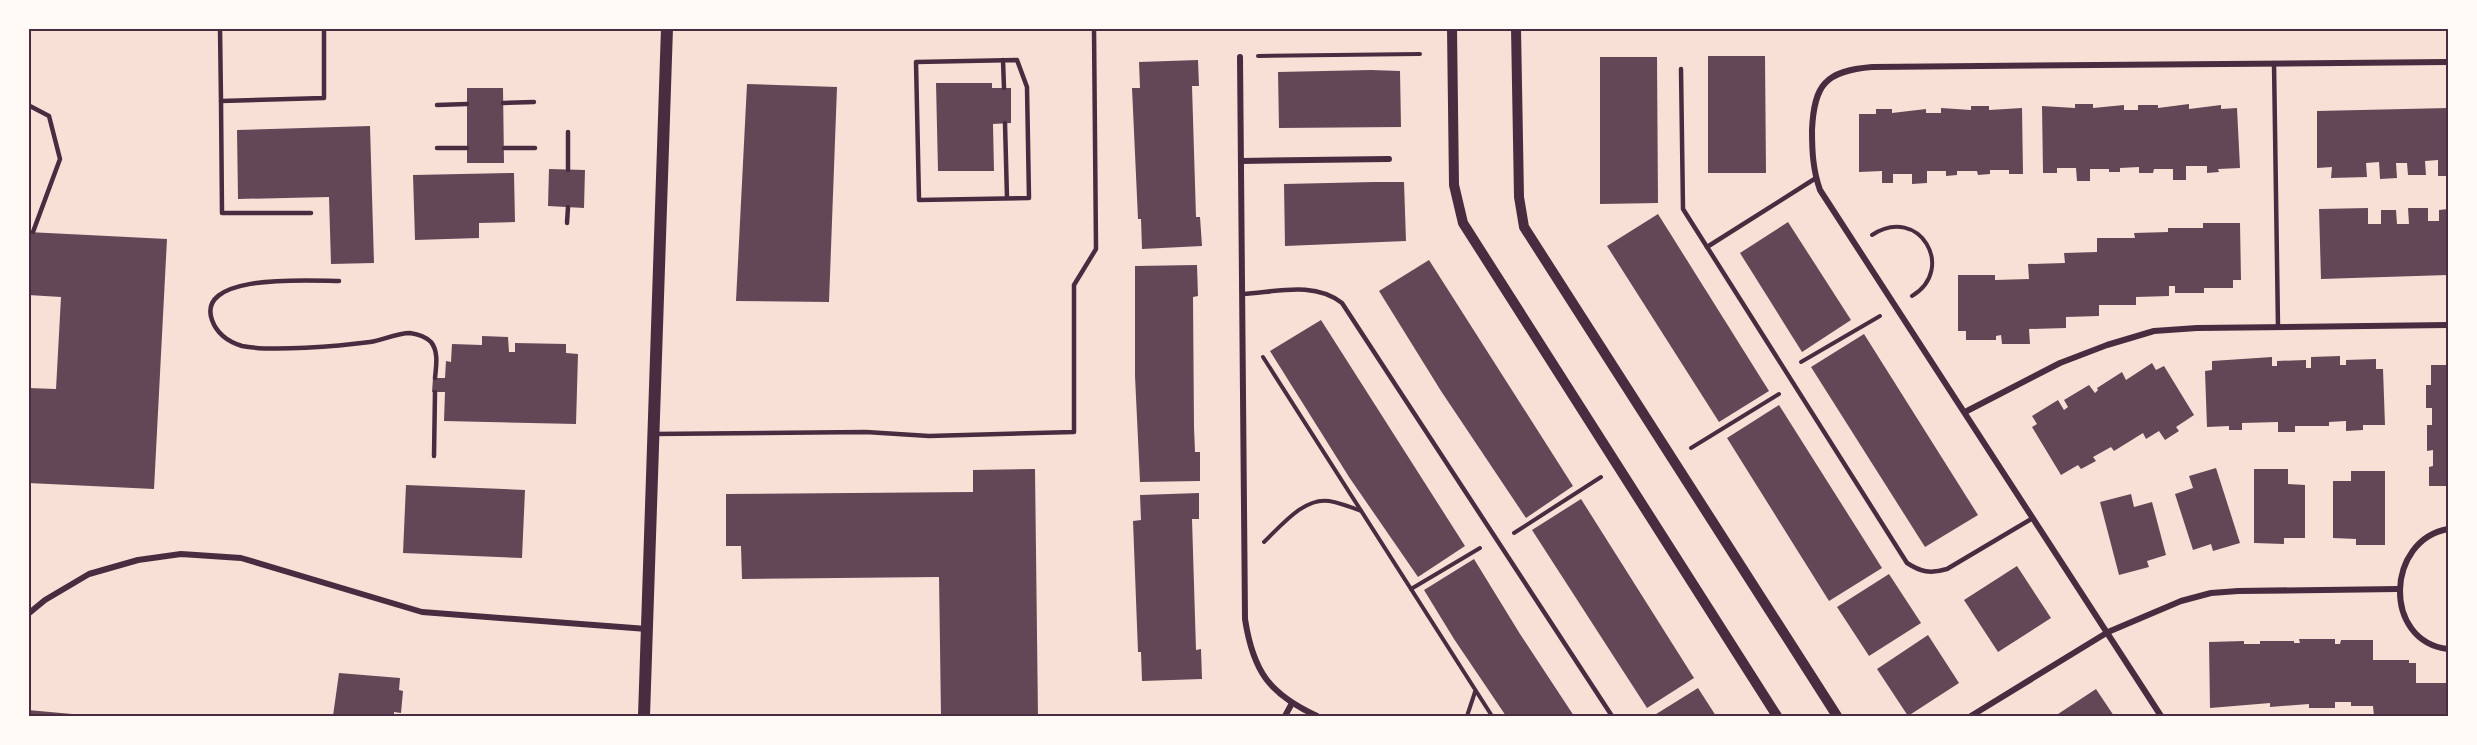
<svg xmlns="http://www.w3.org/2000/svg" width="2477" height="745" font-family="Quicksand,sans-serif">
	<rect width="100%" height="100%" fill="#f7e1d7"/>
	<g fill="#644757">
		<polygon points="1708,56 1765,56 1766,173 1708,173"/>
		<polygon points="1600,57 1657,57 1658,203 1600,204"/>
		<polygon points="1198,60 1199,86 1192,86 1196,217 1200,217 1202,246 1142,249 1141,219 1138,219 1132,88 1140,88 1139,62"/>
		<polygon points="1371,70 1400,71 1401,127 1279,128 1278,72"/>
		<polygon points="936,83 992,83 992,88 1011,88 1011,123 993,124 994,171 938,171"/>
		<polygon points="747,84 837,87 829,302 736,301"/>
		<polygon points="467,88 503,88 504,163 467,163"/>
		<polygon points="2075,104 2093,104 2093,108 2124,105 2124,110 2138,110 2138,105 2158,105 2158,108 2189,104 2189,109 2221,105 2221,109 2237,108 2240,168 2218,169 2219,172 2207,173 2207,166 2186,166 2186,180 2173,180 2173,169 2154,169 2153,173 2139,173 2139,167 2120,168 2120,172 2109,172 2109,169 2090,169 2090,181 2077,181 2076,168 2057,168 2057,173 2043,173 2042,106 2075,108"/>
		<polygon points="1971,106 1989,106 1989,110 2022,108 2023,174 2009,174 2009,170 1990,170 1990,174 1978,175 1977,171 1957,171 1957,175 1946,176 1946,171 1927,171 1927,183 1912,184 1912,174 1893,174 1893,183 1882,183 1882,171 1859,172 1859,114 1876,114 1876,109 1892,109 1892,113 1926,109 1926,113 1941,113 1941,108 1971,110"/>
		<polygon points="2448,108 2448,176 2438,176 2438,160 2425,161 2426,175 2408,175 2407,163 2396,163 2397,178 2380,179 2379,162 2366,163 2367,177 2331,178 2332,167 2317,168 2317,111"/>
		<polygon points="370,126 374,263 331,264 329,197 238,199 237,130"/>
		<polygon points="549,169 585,170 584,208 548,206"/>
		<polygon points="514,173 515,222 479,223 479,238 415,240 413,175"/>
		<polygon points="1374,182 1404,182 1406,241 1285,246 1284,184"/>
		<polygon points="2368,208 2368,224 2381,224 2381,210 2396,210 2397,224 2409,224 2408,208 2428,208 2428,221 2439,221 2439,210 2448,209 2448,275 2321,279 2319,209"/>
		<polygon points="1658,214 1769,391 1719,422 1607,246"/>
		<polygon points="1788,222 1851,320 1802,352 1740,253"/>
		<polygon points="2203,223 2240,223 2241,280 2233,280 2233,288 2204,288 2204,293 2175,293 2175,286 2169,286 2169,296 2136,297 2136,305 2099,305 2099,316 2066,317 2066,328 2029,329 2030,344 2002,344 2001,335 1996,336 1996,340 1966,340 1966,331 1958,331 1958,275 1995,275 1995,280 2029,279 2028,264 2065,263 2064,253 2097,252 2097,238 2135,238 2134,233 2168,232 2168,228 2203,228"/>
		<polygon points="28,232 167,239 154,489 28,483 28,388 56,389 61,297 28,295"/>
		<polygon points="1429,260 1573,486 1526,518 1441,391 1379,291"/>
		<polygon points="1197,265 1198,296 1193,297 1194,427 1195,452 1200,452 1200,481 1140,482 1135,376 1135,266"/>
		<polygon points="1321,320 1465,546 1418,577 1349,477 1270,351"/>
		<polygon points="1864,334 1978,515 1925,547 1811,367"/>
		<polygon points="482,336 508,337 509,352 515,352 515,343 566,344 566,353 578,354 576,424 444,421 445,392 432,392 433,378 445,378 446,361 451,362 452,344 482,345"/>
		<polygon points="2340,356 2340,365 2346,365 2346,360 2376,359 2376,369 2383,369 2385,425 2363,425 2363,430 2346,431 2346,421 2329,422 2329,426 2295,426 2295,432 2278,432 2278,422 2242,423 2242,430 2229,430 2229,426 2207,427 2205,371 2212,370 2212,361 2272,357 2272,366 2277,366 2277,361 2306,360 2306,368 2311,368 2311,357"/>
		<polygon points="2152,363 2156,370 2164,366 2194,415 2176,427 2179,431 2165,440 2159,431 2146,439 2143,433 2114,451 2111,447 2093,457 2096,461 2081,469 2078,465 2061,475 2032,427 2037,424 2032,416 2058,400 2064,410 2068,407 2064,400 2089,385 2095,393 2098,390 2097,388 2122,372 2126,380"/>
		<polygon points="2431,365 2448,365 2448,486 2429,486 2429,467 2433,466 2433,450 2427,451 2427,425 2432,425 2432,408 2426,408 2426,385 2431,385"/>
		<polygon points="1779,405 1882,568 1829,601 1727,438"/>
		<polygon points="2216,468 2240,543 2213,551 2211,544 2193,550 2175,494 2193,488 2189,476"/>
		<polygon points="1035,469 1038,716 941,716 939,577 742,579 741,546 726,546 726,494 973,492 973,470"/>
		<polygon points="2254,469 2288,469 2288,484 2305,485 2305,538 2284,538 2284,544 2254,543"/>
		<polygon points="2351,471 2385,471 2385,545 2356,545 2356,539 2333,538 2333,481 2351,481"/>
		<polygon points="406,485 525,490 522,558 403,553"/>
		<polygon points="1199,493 1199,519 1192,519 1196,650 1201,649 1202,679 1142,681 1141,652 1138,652 1133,521 1141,520 1140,495"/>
		<polygon points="2131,494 2134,507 2152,502 2166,555 2147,561 2149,567 2119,575 2100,502"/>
		<polygon points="1581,499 1694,678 1647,708 1532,530"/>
		<polygon points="1474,559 1520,634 1574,716 1506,716 1454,639 1424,590"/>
		<polygon points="2017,566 2051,618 1998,652 1964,600"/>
		<polygon points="1889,574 1921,623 1869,656 1837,607"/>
		<polygon points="1928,635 1959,683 1908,716 1877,669"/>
		<polygon points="2299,639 2335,639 2335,644 2340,644 2341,640 2373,640 2373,660 2409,660 2409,663 2416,663 2416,683 2448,683 2448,716 2374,716 2373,706 2351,706 2351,702 2335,702 2335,708 2309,708 2309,704 2270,707 2270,703 2210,708 2209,642 2244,641 2244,644 2260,644 2260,641 2294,641 2294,643 2300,643"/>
		<polygon points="339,673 400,678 399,690 403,691 401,713 394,712 394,716 333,716"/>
		<polygon points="1698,688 1716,716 1653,716"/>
		<polygon points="2096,689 2114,716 2055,716"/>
		<polygon points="28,710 83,715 83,716 28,716"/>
	</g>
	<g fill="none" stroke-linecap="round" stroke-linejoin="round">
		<g stroke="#4a2c40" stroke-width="4">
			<polyline points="1258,56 1420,54"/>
			<path d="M1872 235C1919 204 1957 269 1912 296"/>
			<polyline points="1263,357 1492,716"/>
			<polyline points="1801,362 1880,316"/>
			<polyline points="1691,448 1779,394"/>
			<polyline points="1514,533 1601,477"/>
			<path d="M1264 542C1281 526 1304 497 1329 501 1340 503 1351 507 1361 511"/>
			<polyline points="1411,589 1480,548"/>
			<polyline points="1467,716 1475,692"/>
		</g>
		<g stroke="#4a2c40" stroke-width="4.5">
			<polyline points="220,28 221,101 324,98 324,28"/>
			<polyline points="1003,60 1004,88"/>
			<polygon points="1017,60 1027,87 1029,198 919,200 916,62"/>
			<polyline points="2274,63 2278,327"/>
			<path d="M1681 69 1683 209 1907 563C1921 572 1930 574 1947 569L2033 518"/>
			<polyline points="221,101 222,213 311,213"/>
			<polyline points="503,103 534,102"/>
			<polyline points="28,105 49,116 60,159 33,232"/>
			<polyline points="437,105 467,104"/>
			<polyline points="1005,123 1007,198"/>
			<polyline points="437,148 467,148"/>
			<polyline points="504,148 535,148"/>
			<polyline points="568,170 568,132"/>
			<polyline points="567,223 568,207"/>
			<polyline points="1707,247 1816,178"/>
			<path d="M339 281C315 281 195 272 212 320 217 334 229 342 242 346 271 352 340 346 370 342 383 340 397 333 410 333 417 334 426 337 431 342 439 352 436 367 435 378"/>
			<path d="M1243 294C1276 292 1314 281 1342 303L1612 716"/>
			<polyline points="653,434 866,432 929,436 1074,432 1074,285 1096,249 1094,28"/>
			<polyline points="434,456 435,392"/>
		</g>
		<g stroke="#4a2c40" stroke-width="6">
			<path d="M1240 57 1245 619C1253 671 1269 694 1317 716"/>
			<polyline points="1241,161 1389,159"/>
			<polyline points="1965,412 2060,363 2107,345 2154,331 2197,328 2448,325"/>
			<path d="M2448 529C2386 540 2382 641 2448 649"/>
			<polyline points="28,614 45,600 89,574 138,560 181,554 241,558 422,612 647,629"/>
			<polyline points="1285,716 1291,705"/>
			<polyline points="1971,716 2108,632 2181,601 2211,593 2238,591 2398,589"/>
			<path d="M2161 716 1820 190C1813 170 1812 152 1812 130 1814 85 1825 71 1872 67L2448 62"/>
		</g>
		<g stroke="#4a2c40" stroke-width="10">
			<polyline points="1452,28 1454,185 1463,223 1777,716"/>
			<polyline points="1516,28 1519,197 1524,227 1837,716"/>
		</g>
		<polyline stroke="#4a2c40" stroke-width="12" points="644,716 667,28"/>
	</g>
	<rect width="2477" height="745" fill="none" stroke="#fffaf5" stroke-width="60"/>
	<rect x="30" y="30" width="2417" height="685" fill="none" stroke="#4a2c40" stroke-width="2"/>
</svg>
